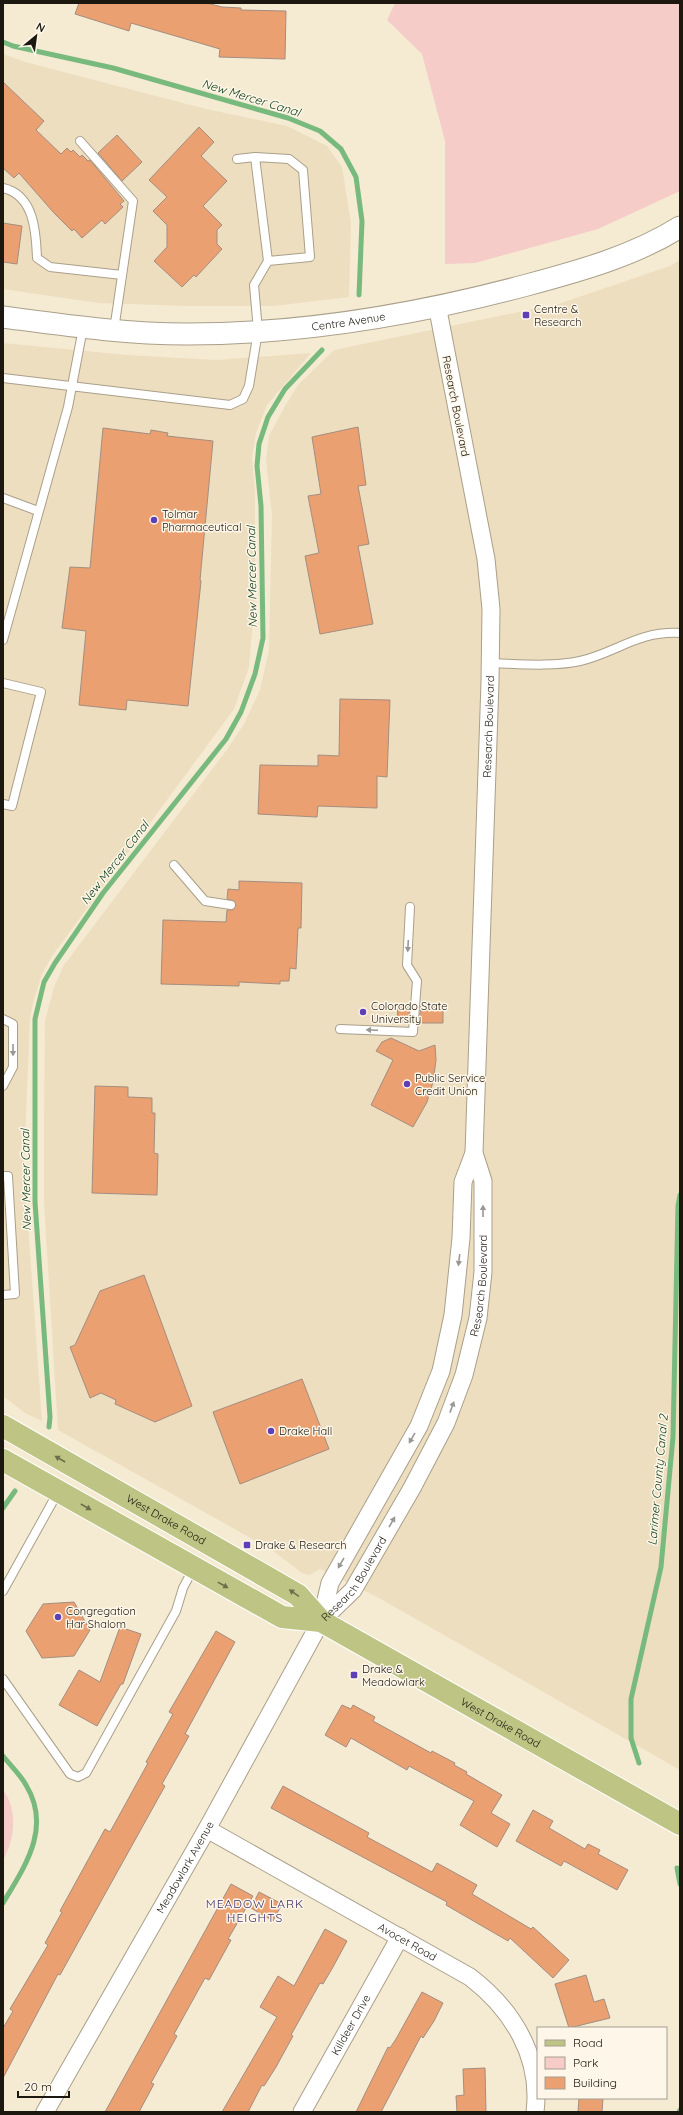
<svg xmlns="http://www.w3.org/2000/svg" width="683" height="2115" font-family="Quicksand,sans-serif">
	<rect width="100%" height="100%" fill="#f5ead2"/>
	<g fill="#eddebf">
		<polygon points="3,54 25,62 206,109 287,126 327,146 342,167 351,223 349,297 274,306 188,306 99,303 3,289"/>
		<polygon points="680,260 680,1770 379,1598 320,1569 309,1575 302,1573 272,1550 58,1430 44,1203 44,1119 45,1021 54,987 64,965 226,751 244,724 260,690 269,650 272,515 266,460 269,436 284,408 298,385 334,350 558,304 670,266"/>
		<polygon points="3,343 127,355 216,360 311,353 267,405 256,433 252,456 255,492 255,599 249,667 234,709 52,956 42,974 34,999 30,1017 24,1167 42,1421 25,1413 3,1396"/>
	</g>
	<g fill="#f6ccc9">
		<polygon points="395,3 680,3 680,191 598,229 475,263 445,264 445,141 422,54 387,20"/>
		<path d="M3 1790C18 1809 15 1840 3 1860Z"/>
	</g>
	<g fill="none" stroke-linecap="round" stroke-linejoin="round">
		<g stroke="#78ba7e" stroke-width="5">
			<polyline points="3,42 13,46 113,68 288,118 320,131 341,149 356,177 362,221 359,295"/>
			<polyline points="49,1427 50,1417 35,1202 35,1019 44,982 55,963 103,893 226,739 241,712 255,674 263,638 261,506 257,466 259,444 268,417 285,389 322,350"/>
			<polyline points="3,1508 15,1491"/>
			<path d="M3 1756C10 1765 20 1774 26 1785 52 1828 25 1866 3 1903"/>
			<polyline points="639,1763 631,1738 631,1699 661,1567 673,1437 678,1206 680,1195"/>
			<polyline points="677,1868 680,1884"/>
			<polyline points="679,2112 680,2110"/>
		</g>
	</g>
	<g fill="#eaa070" stroke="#a48d80">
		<polygon points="79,3 207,3 222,7 241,8 241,10 286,11 285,59 219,57 220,49 131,23 129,31 75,14"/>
		<polygon points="3,82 44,121 36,130 61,154 67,148 71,152 73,150 80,157 82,155 88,161 90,160 124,201 120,204 123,207 105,224 102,220 82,238 74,229 72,231 54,213 19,173 14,178 3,168"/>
		<polygon points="199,127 214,142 201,156 227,181 203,206 222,225 217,230 217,244 222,249 196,277 194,275 182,287 154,261 167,247 167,225 153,211 167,197 149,180"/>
		<polygon points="117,135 142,162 122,181 98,153"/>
		<polygon points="3,223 22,226 17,264 3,262"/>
		<polygon points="358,427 366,485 358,486 369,544 358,546 373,624 320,634 305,556 319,553 308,496 321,494 312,437"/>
		<polygon points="103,428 150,434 151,430 168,433 167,436 213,441 200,580 201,581 188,706 127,700 126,710 79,705 86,631 62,628 70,567 90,568"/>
		<polygon points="340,699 390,700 387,777 377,776 377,808 318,806 317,817 258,814 260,765 318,766 318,755 339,756"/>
		<polygon points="239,881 302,883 301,928 298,928 296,969 290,968 289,981 280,981 280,984 239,982 239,986 161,984 163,920 226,922 227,910 233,910 236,905 234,901 227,899 228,889 239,890"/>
		<polygon points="398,1005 410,1006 408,1022 397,1022"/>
		<polygon points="421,1006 443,1007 443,1023 419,1023"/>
		<polygon points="391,1038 419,1051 435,1045 436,1060 433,1082 427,1102 413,1127 371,1105 393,1060 376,1051 382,1042"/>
		<polygon points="95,1086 128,1087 128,1097 152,1098 152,1113 155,1113 154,1153 158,1154 157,1195 92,1193"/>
		<polygon points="144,1275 192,1406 155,1422 115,1404 116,1400 101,1393 90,1398 70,1347 75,1345 100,1291"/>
		<polygon points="302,1379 329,1449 240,1484 213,1412"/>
		<polygon points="74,1602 90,1630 74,1656 42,1658 26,1631 43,1604"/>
		<polygon points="120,1627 141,1634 123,1684 121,1684 97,1726 59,1705 79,1670 100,1682"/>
		<polygon points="216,1631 235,1642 185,1734 189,1736 162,1784 165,1786 60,1975 58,1974 3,2078 3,2028 13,2011 10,2009 48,1945 45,1943 62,1912 60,1911 105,1829 110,1832 148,1763 146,1762 173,1714 169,1712"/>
		<polygon points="342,1705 351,1709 353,1705 375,1717 373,1721 431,1753 432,1751 455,1763 454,1765 467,1772 466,1774 502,1795 491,1813 510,1824 497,1847 460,1825 474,1801 409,1766 407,1770 351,1738 346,1747 325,1735"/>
		<polygon points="283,1786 369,1833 367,1837 432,1872 437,1863 477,1885 472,1894 531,1929 533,1927 569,1960 553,1978 510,1938 508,1941 446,1905 447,1902 271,1808"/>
		<polygon points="533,1810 553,1821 549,1828 585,1849 588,1844 600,1850 598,1854 628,1870 617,1890 564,1861 561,1866 516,1841"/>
		<polygon points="231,1884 253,1896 228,1939 231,1940 209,1980 205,1978 174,2034 177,2036 151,2083 154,2084 139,2112 105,2112"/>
		<polygon points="259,1892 282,1904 273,1921 251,1908"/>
		<polygon points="325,1929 347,1941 333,1967 323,1984 320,1983 291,2035 293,2036 276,2067 264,2086 262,2085 248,2112 222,2112 277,2017 260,2007 278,1976 294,1986"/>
		<polygon points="586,1975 594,2002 604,1999 610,2018 569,2028 555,1984"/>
		<polygon points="422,1992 443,2003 434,2021 423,2038 421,2036 381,2112 356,2112 388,2047 390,2048 396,2039"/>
		<polygon points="485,2068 486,2112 457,2112 456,2096 464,2095 463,2069"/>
		<polygon points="579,2098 603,2098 602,2112 578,2112"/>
	</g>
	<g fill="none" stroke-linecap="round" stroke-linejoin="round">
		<g stroke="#aa9f8a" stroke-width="10">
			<g id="service">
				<polyline points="80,141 133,201 114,330"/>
				<polyline points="237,159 255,157"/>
				<path d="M3 188C34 195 36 231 37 258L50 267 122 275"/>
				<polyline points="3,378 230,405 243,399 249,386 258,331 254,285 268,261 310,257 303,170 289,159 255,157 268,261"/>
				<polyline points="3,498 38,511"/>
				<polyline points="3,640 68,407 83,328"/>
				<path d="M491 663C520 664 552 667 580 661 618 652 637 631 680 633"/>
				<polyline points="3,683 41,692 12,806 3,804"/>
				<polyline points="174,865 205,901 231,905"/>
				<polyline points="3,1019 13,1024 13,1067 3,1086"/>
				<polyline points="340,1029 413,1032 417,981 407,965 410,907"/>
				<polyline points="3,1176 8,1176 15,1294 3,1295"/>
				<polyline points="3,1591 58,1492"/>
				<polyline points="3,1679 70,1774 78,1777 86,1773 176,1611 183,1588 193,1569"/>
			</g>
		</g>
		<g stroke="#aa9f8a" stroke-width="19">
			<g id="minor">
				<path id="s1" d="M321 1621 353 1590 412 1488 446 1423 464 1375 478 1318 483 1272V1181L474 1153 490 682 491 609 486 559 437 305"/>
				<path id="s2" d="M207 1829 470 1977C512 2009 542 2057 535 2112"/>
				<path id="s3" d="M45 2112 207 1829 321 1621 330 1583 419 1426 441 1371 453 1315 461 1238 463 1182 474 1153"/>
				<path id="s4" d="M302 2112 400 1937"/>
			</g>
		</g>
		<g stroke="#aa9f8a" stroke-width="23">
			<g id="tertiary">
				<path id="s5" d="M3 317C64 325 125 334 187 334 299 334 419 314 527 285 579 271 634 256 680 227"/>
			</g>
		</g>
		<g stroke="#fff" stroke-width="24">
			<g id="primary">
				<path id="s6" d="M3 1426 298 1595 321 1621 680 1824"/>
				<polyline points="3,1460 282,1617 321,1621"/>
			</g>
		</g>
		<use href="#service" stroke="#fff" stroke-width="8"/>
		<use href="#minor" stroke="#fff" stroke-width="17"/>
		<use href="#tertiary" stroke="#fff" stroke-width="21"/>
		<use href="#primary" stroke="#bec584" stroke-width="22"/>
	</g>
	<defs><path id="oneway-solid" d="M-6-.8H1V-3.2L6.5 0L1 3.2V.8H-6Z"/></defs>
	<g fill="#999793">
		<use href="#oneway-solid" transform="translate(408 946) rotate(93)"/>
		<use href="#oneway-solid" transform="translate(372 1030) rotate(-178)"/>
		<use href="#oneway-solid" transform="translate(13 1050) rotate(90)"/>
		<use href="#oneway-solid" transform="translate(483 1211) rotate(-90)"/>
		<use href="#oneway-solid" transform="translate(459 1260) rotate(97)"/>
		<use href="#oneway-solid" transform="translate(452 1407) rotate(-70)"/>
		<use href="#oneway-solid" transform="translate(412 1438) rotate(120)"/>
		<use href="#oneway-solid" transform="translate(392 1522) rotate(-60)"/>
		<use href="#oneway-solid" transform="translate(341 1563) rotate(120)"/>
	</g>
	<g fill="#6d6e4a">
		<use href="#oneway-solid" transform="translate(60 1459) rotate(-150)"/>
		<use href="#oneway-solid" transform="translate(86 1507) rotate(30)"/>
		<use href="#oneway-solid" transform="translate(223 1585) rotate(29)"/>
		<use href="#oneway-solid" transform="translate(294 1593) rotate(-145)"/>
	</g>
	<g fill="#5e3fb7" stroke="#fef7e9" stroke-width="1.5">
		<rect x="522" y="311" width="8" height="8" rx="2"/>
		<circle cx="154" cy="520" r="4"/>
		<circle cx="363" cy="1012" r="4"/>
		<circle cx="407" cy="1084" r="4"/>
		<circle cx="271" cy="1431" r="4"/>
		<rect x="243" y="1541" width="8" height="8" rx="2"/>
		<circle cx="58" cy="1617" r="4"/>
		<rect x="350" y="1671" width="8" height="8" rx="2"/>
	</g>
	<g text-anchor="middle" stroke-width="3" stroke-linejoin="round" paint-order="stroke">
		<g font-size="11" fill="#1c180f" stroke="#fef7e9" text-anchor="start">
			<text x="534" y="313">Centre &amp;<tspan x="534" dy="13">Research</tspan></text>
			<text x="162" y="518">Tolmar<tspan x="162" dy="13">Pharmaceutical</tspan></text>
			<text x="371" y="1010">Colorado State<tspan x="371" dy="13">University</tspan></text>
			<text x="415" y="1082">Public Service<tspan x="415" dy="13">Credit Union</tspan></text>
			<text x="279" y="1435">Drake Hall</text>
			<text x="255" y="1549">Drake &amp; Research</text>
			<text x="66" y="1615">Congregation<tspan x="66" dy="13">Har Shalom</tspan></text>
			<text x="362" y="1673">Drake &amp;<tspan x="362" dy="13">Meadowlark</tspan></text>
		</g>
		<g font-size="11" fill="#1c180f" stroke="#fef7e9">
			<text dy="4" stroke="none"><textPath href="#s5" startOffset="347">Centre Avenue</textPath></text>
			<text transform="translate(456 406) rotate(79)" y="4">Research Boulevard</text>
			<text dy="4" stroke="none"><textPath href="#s1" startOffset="939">Research Boulevard</textPath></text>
			<text dy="4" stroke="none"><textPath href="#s1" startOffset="378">Research Boulevard</textPath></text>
			<text dy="4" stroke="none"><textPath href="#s6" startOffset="188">West Drake Road</textPath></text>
			<text dy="4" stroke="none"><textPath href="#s1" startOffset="54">Research Boulevard</textPath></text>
			<text dy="4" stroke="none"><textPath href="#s6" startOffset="581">West Drake Road</textPath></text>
			<text dy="4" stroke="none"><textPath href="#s3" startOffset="282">Meadowlark Avenue</textPath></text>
			<text dy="4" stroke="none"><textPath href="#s2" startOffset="230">Avocet Road</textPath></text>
			<text dy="4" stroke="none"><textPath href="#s4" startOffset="100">Killdeer Drive</textPath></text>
		</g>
		<g font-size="12" font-style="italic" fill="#0b3c15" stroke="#fef7e9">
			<text transform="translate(251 98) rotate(17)" y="4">New Mercer Canal</text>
			<text transform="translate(252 577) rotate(-91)" y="4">New Mercer Canal</text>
			<text transform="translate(115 863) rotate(-52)" y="4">New Mercer Canal</text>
			<text transform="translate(26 1180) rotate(-91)" y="4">New Mercer Canal</text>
			<text transform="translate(658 1480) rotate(-85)" y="4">Larimer County Canal 2</text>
		</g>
		<g font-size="12" letter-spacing="1" fill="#3c306c" stroke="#fef7e9">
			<text x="255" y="1908">MEADOW LARK<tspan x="255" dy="14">HEIGHTS</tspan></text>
		</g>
	</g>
	<rect width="683" height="2115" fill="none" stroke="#1c180f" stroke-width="8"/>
	<rect x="537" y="2027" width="130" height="72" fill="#fef7e9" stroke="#a49e92"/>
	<rect x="545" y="2040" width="20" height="6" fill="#bec584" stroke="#a49e92"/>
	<text x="573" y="2047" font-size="12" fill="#1c180f">Road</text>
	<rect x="545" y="2057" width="20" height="12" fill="#f6ccc9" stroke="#a49e92"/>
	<text x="573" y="2067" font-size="12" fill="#1c180f">Park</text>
	<rect x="545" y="2077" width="20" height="12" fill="#eaa070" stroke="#a49e92"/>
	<text x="573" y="2087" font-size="12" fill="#1c180f">Building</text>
	<g transform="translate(36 36) rotate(29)" stroke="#fef7e9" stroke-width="3" paint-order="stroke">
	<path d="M0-3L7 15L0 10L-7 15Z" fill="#1c180f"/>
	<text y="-6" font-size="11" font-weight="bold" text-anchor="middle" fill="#1c180f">N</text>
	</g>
	<path d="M18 2091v6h51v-6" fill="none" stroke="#1c180f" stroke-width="2"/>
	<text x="24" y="2091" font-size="12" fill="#1c180f" stroke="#fef7e9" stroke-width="3" paint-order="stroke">20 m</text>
</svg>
